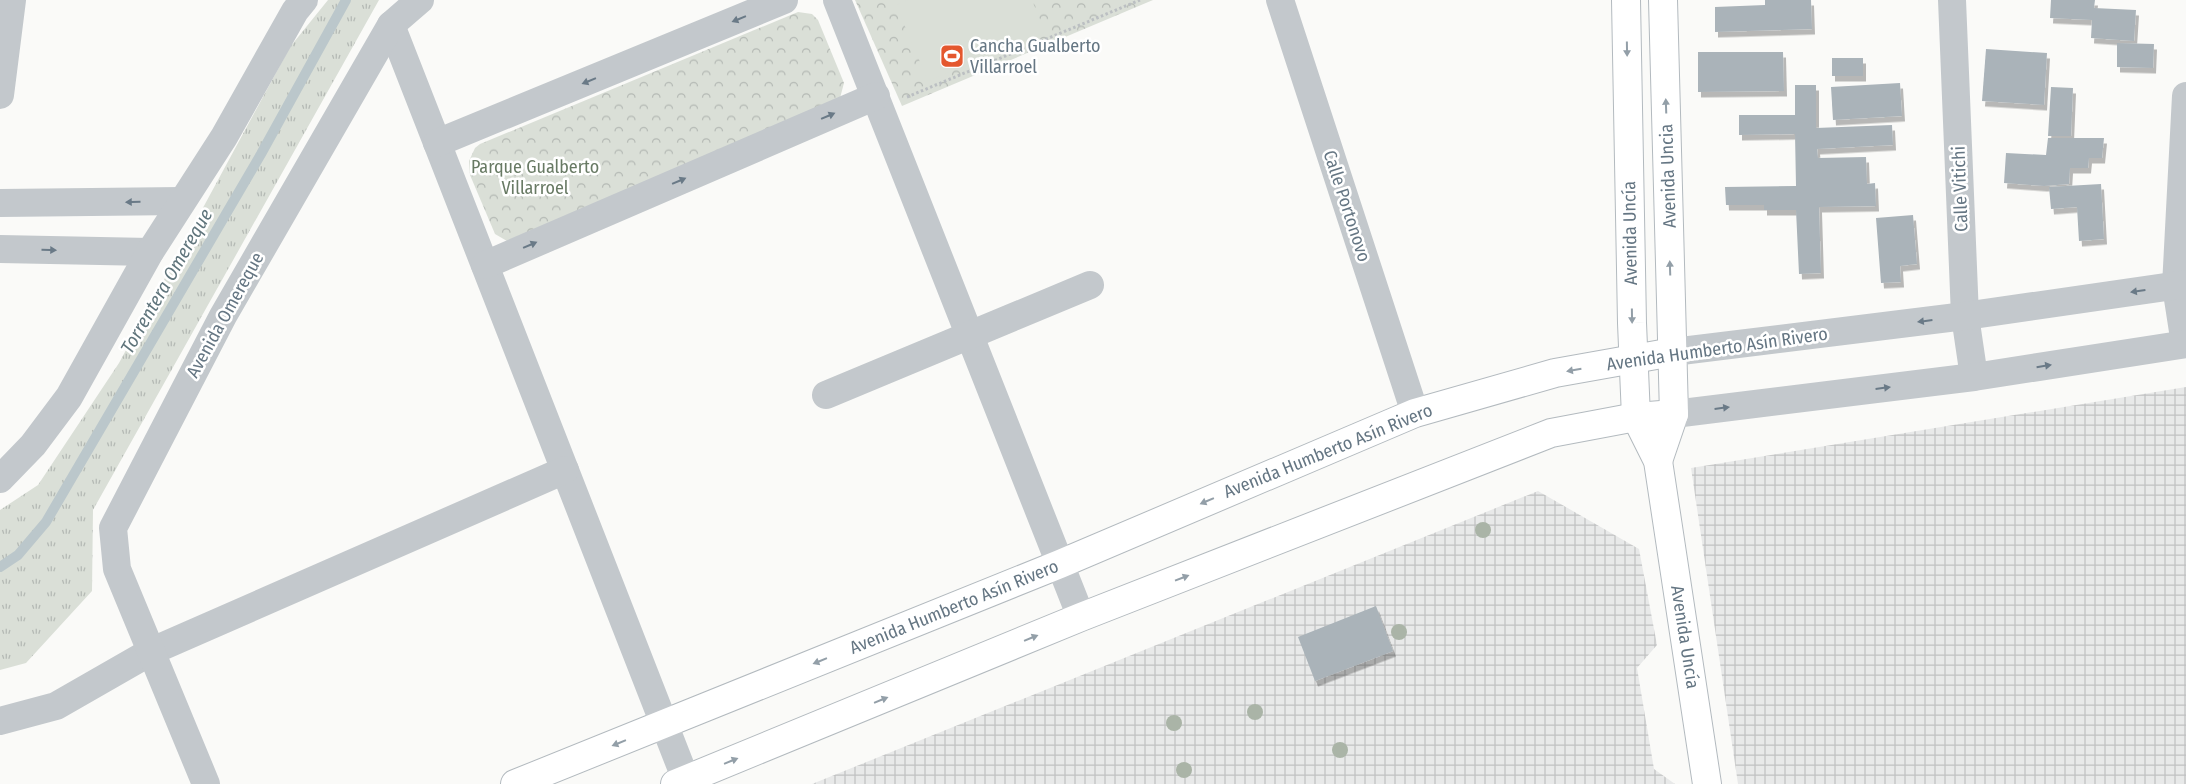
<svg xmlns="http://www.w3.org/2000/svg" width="2186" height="784" font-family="'Fira Sans Condensed',sans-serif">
	<defs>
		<pattern id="industrial-grid" width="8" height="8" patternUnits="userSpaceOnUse" patternTransform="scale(1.25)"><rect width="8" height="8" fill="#e8e9e9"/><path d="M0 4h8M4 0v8" fill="none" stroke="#c0c1c2"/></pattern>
		<pattern id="grass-tufts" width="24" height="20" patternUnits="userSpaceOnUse" patternTransform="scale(1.25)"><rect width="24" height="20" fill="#dadfd7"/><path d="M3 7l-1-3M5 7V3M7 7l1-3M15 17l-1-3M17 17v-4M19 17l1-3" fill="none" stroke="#b4b9b4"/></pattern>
		<pattern id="park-crowns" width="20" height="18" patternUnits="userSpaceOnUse" patternTransform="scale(1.25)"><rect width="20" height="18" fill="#dadfd7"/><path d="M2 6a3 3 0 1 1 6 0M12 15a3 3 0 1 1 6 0" fill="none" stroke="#b4b9b4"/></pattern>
		<filter id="shadow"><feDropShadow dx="3" dy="5.5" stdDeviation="0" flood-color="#0004"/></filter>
	</defs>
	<rect width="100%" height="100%" fill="#fafaf8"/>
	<g fill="url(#industrial-grid)">
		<polygon points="2186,387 2186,784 1738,784 1691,468"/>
		<polygon points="1538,491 1639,549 1657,645 1637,668 1654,769 1675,784 812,784"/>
	</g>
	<polygon fill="url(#grass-tufts)" points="328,0 379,0 93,510 92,591 26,663 0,670 0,510 38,485 119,363 290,47"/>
	<g fill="url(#park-crowns)">
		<polygon points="855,0 1153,0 902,106"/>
		<polygon points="798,12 812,14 818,20 844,83 840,98 507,241 495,234 470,175 469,161 475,148 480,144"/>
	</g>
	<polygon fill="#dadfd7" points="908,0 1032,0 1045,32 928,81 896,5"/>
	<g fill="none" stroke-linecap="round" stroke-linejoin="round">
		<polyline stroke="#bbc7cb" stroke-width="10" points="0,567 18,555 46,522 261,154 346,0"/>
	</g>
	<g fill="#aab3b9" filter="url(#shadow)">
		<polygon points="1765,0 1811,0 1812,29 1715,32 1715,7 1765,5"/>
		<polygon points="2051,0 2095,0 2094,8 2136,10 2134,41 2091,38 2092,20 2050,18"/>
		<polygon points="2117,43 2154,44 2153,68 2117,67"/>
		<polygon points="1986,49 2047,53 2044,105 1982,101"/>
		<polygon points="1698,52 1783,52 1784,91 1698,92"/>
		<rect x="1832" y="58" width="31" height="18"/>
		<polygon points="1900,83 1902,116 1833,120 1831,87"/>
		<polygon points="1795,85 1816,85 1816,128 1892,125 1893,145 1817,149 1818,158 1866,157 1867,184 1875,183 1876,206 1819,207 1821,273 1799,274 1796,210 1764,210 1764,205 1726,205 1725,187 1796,186 1795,134 1739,135 1739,115 1795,115"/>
		<polygon points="2051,87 2073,88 2071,136 2048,136"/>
		<polygon points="2048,138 2104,138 2102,158 2089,158 2088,168 2070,168 2069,184 2044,186 2004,183 2006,153 2046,155"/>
		<polygon points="2101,184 2104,239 2079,241 2077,207 2051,209 2049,187"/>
		<polygon points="1913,215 1917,264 1900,266 1901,282 1881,283 1876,218"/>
		<polygon points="1376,606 1393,651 1315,681 1298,637"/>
	</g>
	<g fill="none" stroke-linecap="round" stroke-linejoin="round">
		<g stroke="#b3babf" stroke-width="30">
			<g id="secondary">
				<polyline points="1626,0 1632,323 1636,417 1658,461 1707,784"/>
				<polyline points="1658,461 1674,414 1663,0"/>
				<polyline points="515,784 1060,564 1415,413 1555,373 1673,352"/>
				<polyline points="675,784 1081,617 1551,433 1636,417 1674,414"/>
			</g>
		</g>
		<polyline stroke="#bbbfc2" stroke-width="3" stroke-dasharray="2.5 2.5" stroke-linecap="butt" points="907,97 1140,0"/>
		<g stroke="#c3c8cc" stroke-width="28">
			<polyline points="837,0 1081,617"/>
			<polyline points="1280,0 1415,413"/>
			<polyline points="1952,0 1965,316 1974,377"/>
			<polyline points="391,25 686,780"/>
			<polyline points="0,95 12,0"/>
			<polyline points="437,143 784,0"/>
			<polyline points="0,203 182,201"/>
			<polyline points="0,249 150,252"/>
			<polyline points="485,265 876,96"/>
			<polyline points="2185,344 2176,286 2186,96"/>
			<polyline points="1673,352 1965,316 2186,284"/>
			<polyline points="826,395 1090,285"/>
			<polyline points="1674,414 1974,377 2186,344"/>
			<polyline points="0,479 33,445 69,397 150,252 224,137 295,11 304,0"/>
			<polyline points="0,721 56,706 152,651 565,470"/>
			<polyline points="206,784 117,569 113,528 223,316 391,25 420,0"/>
		</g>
		<use href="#secondary" stroke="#fff" stroke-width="28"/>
	</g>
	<g fill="#aab4a7">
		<circle cx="1483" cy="530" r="8"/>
		<circle cx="1399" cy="632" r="8"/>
		<circle cx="1255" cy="712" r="8"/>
		<circle cx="1174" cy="723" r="8"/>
		<circle cx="1340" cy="750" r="8"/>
		<circle cx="1184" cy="770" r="8"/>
	</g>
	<defs><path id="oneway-solid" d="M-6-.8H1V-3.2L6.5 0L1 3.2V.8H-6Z" transform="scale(1.25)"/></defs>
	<g fill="#6a7a87">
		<use href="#oneway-solid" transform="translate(739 19) rotate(158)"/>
		<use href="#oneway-solid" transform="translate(589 81) rotate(158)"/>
		<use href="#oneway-solid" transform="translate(828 116) rotate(-23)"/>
		<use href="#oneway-solid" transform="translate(679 181) rotate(-23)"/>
		<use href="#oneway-solid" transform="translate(133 202) rotate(179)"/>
		<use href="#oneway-solid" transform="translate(530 245) rotate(-23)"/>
		<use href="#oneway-solid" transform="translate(49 250) rotate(1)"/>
		<use href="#oneway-solid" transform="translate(2138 291) rotate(172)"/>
		<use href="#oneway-solid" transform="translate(1925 321) rotate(173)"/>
		<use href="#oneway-solid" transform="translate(2044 366) rotate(-9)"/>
		<use href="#oneway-solid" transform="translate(1883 388) rotate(-7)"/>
		<use href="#oneway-solid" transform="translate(1722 408) rotate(-7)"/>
	</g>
	<g fill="#939fa8">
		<use href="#oneway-solid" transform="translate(1627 49) rotate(89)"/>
		<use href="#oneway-solid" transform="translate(1666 106) rotate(-92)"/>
		<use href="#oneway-solid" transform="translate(1670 268) rotate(-92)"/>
		<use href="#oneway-solid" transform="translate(1632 316) rotate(89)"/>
		<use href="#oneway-solid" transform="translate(1574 370) rotate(170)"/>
		<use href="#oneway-solid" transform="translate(1207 501) rotate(157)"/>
		<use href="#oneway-solid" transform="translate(1182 578) rotate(-21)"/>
		<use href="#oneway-solid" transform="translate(1031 638) rotate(-22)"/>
		<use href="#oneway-solid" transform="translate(820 661) rotate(158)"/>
		<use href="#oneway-solid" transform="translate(881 700) rotate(-22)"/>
		<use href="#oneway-solid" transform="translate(619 743) rotate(158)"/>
		<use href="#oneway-solid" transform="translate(731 761) rotate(-22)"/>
	</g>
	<defs>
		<g id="stadium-square" transform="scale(1.25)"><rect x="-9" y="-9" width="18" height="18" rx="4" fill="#e4572e" stroke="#fff"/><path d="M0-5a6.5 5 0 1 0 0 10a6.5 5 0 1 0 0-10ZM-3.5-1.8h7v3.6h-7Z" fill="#fff"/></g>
	</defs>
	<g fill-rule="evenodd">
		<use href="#stadium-square" x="952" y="56"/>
	</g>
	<g text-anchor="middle" stroke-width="5" stroke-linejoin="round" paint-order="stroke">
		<g font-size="18" fill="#657683" stroke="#fff" text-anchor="start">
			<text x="970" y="52">Cancha Gualberto<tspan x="970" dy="21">Villarroel</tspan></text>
		</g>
		<g font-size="18" fill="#687a64" stroke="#fff">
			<text x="535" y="173">Parque Gualberto<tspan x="535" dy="21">Villarroel</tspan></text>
		</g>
		<g font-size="18" fill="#657683" stroke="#fff">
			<text transform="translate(1668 176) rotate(-92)" y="6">Avenida Uncia</text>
			<text transform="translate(1960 189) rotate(-92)" y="6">Calle Vitichi</text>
			<text transform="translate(1347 206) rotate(72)" y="6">Calle Portonovo</text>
			<text transform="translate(1630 233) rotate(-91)" y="6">Avenida Uncía</text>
			<text transform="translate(225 315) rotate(-61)" y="6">Avenida Omereque</text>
			<text transform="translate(1717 349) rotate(-8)" y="6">Avenida Humberto Asín Rivero</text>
			<text transform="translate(1328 451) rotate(-22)" y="6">Avenida Humberto Asín Rivero</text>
			<text transform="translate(954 607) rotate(-22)" y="6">Avenida Humberto Asín Rivero</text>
			<text transform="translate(1685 637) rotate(81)" y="6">Avenida Uncía</text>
		</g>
		<g font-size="19" font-style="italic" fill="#60757c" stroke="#fff">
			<text transform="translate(166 281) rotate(-60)" y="7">Torrentera Omereque</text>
		</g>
	</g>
</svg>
